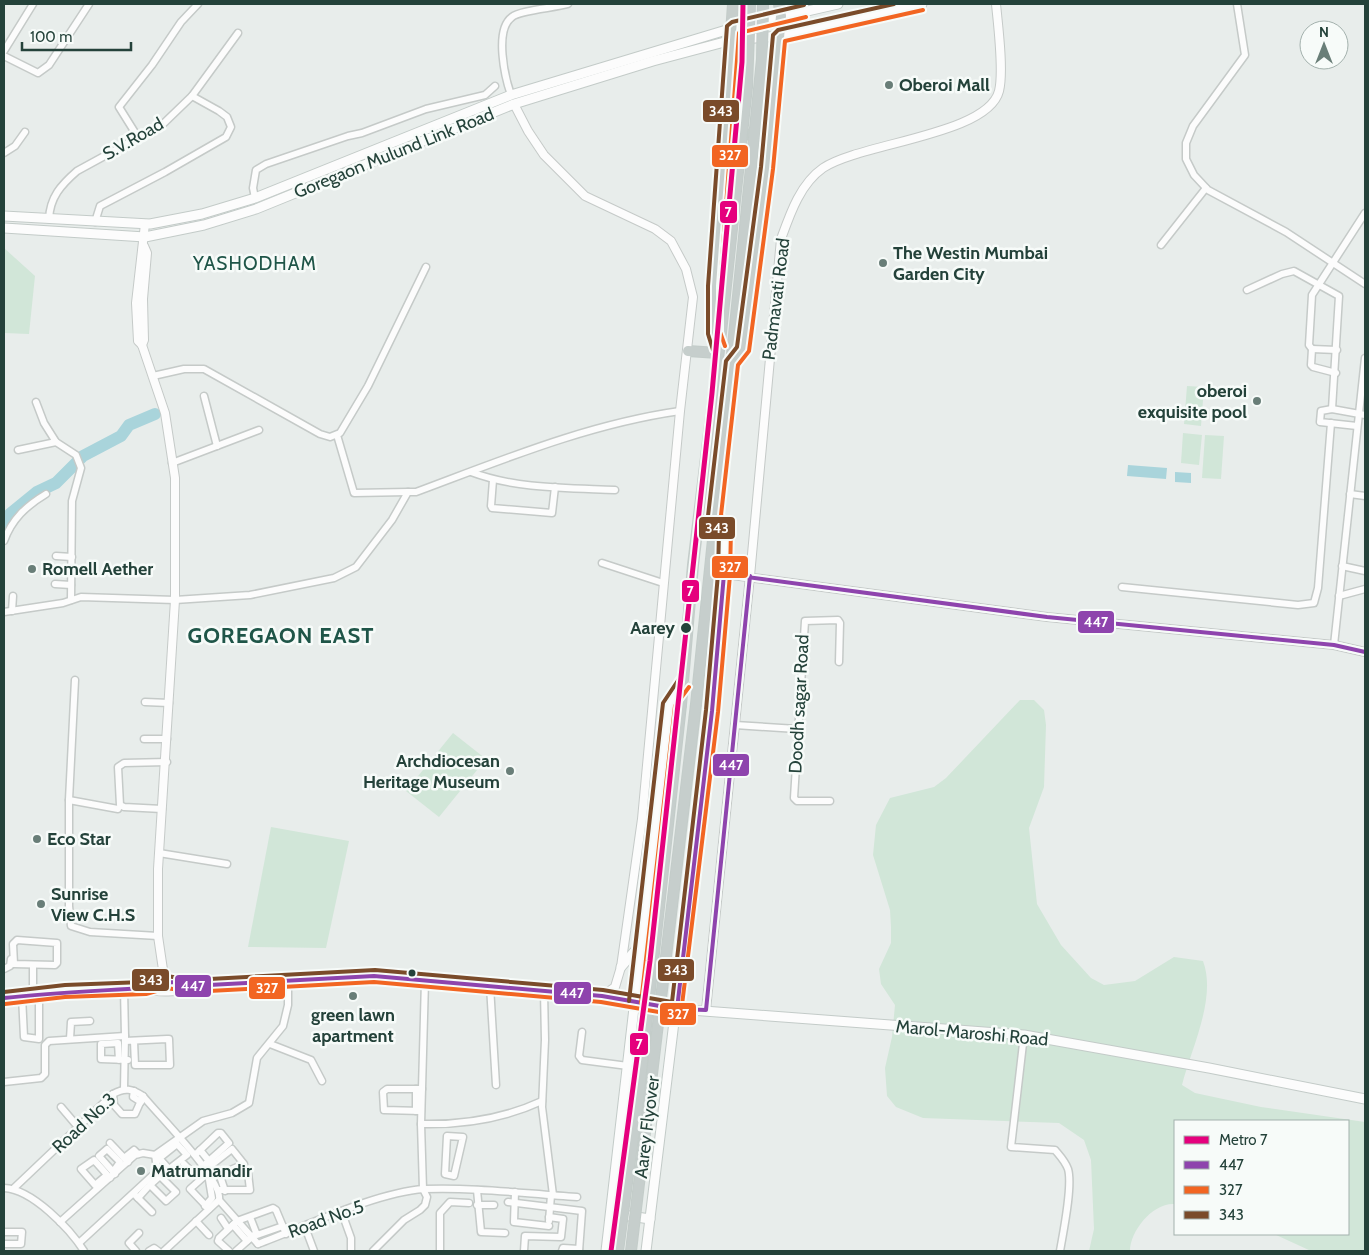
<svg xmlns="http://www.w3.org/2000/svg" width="1369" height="1255" font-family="Cabin,sans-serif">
	<rect width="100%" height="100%" fill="#e8edeb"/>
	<g fill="#d1e6d8">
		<polygon points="4,248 35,276 29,334 4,333"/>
		<polygon points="1187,386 1204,387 1201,426 1184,424"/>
		<polygon points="1183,433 1202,435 1199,465 1181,463"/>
		<polygon points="1205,435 1224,436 1221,479 1202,478"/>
		<path d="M1020 700H1034L1044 710 1046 725 1044 787 1029 828 1037 904 1061 945 1091 978 1104 985 1135 981 1174 957 1203 961C1217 998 1191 1049 1182 1085L1195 1093 1261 1107 1365 1122V1251H1311L1274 1234H1348V1121H1175V1204C1153 1202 1130 1231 1130 1251H1089L1094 1229 1091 1160 1084 1140 1059 1123 923 1118 896 1107 887 1096 885 1068 892 1037 895 1005 881 984 879 969 891 943V927L890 910 873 855 876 825 890 798 934 787 946 778Z"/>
		<polygon points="453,733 486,759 439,817 406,791"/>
		<polygon points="271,827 349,841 326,948 248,947"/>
	</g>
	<g fill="#a9d4db">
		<polygon points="1128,465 1167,468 1166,479 1127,476"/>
		<polygon points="1175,472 1191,473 1191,483 1175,482"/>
	</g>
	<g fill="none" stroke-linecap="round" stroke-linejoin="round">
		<polyline stroke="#a9d4db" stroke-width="12" points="4,527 10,514 37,492 56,483 83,456 121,436 129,425 155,414"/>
		<g stroke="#c5cac8" stroke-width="9">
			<g id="minor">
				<polyline points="1237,4 1245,55 1193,126 1186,143 1186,159 1194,175 1208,190 1286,232 1365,284"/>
				<polyline points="4,51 33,4"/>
				<polyline points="4,56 38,73 49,65 89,4"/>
				<path d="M511 95C505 78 494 30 512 17 520 10 555 8 568 4"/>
				<polyline points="139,139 119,107 152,65 181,22 198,4"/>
				<polyline points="4,153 15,146 25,132"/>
				<polyline points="255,198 253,188 256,170 266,164 348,136 362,133 426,109 485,95 495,86"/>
				<path d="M49 219C50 197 61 185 77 171L163 124 192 96 238 33"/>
				<polyline points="95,222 100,206 165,172 226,137 231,127 227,117 219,111 192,96"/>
				<polyline points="1161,245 1206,188"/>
				<polyline points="1247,290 1282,274 1294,271 1339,296 1332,409"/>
				<polyline points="1312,349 1337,350"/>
				<polyline points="1336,373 1313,367 1311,365 1312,349 1309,345 1312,295 1365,213"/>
				<polyline points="153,376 184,369 204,369 320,434 330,437 340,433 368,386 426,267"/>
				<polyline points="204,396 217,446"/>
				<polyline points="36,402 44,423 56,442 76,455 81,468 72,501 71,600"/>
				<polyline points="1357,426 1320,422 1321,411 1332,409 1365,415"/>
				<polyline points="337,435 354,493 408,492"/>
				<polyline points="18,450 56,442"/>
				<polyline points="172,463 259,430"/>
				<path d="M471 472C516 489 567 488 615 490"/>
				<polyline points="493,480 491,506 492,508 552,513 555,487"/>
				<polyline points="1350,494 1365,496"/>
				<path d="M4 541C12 519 26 506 46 494"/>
				<polyline points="56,556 72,557"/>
				<polyline points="602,563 663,583"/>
				<polyline points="1342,566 1365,571"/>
				<polyline points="56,569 72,570"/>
				<polyline points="55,584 71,585"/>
				<polyline points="1122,587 1298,605 1314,603 1318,588 1331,423"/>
				<polyline points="1339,596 1365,589"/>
				<polyline points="12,611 13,596"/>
				<path d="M4 612 63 603 81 597 175 600 250 595 334 578 356 567 392 520 408 492H416C502 460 588 424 680 411"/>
				<polyline points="1334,645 1365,358"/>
				<polyline points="75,680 69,800 69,906 71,926 90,932 158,936"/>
				<polyline points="145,702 169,703"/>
				<polyline points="735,725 797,729"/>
				<polyline points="144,739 167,739"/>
				<polyline points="69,800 118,809"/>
				<polyline points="830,801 797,801 794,798 805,621 838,620 840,623 839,662"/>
				<polyline points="162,809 124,807 120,805 118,767 124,763 167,762"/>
				<polyline points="159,853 227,864"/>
				<polygon points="17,940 57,943 57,963 55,965 14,964 13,944"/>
				<polyline points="33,965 33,995"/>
				<polyline points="4,969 10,966 11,959"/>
				<polyline points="490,986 496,1085"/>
				<polyline points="124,989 125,1036"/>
				<polyline points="544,991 545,1040 542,1107 553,1195"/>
				<polyline points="22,996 24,1037 39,1039 39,995"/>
				<polyline points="582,1032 579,1056 582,1060 628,1066"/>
				<path d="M1024 1035 1011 1147 1055 1150C1060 1156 1065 1161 1068 1169 1073 1186 1063 1233 1060 1251"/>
				<polyline points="70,1039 71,1022 90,1021"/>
				<polyline points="125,1041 167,1039 169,1039 170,1065 135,1065 134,1041"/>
				<polyline points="270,1044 311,1060 322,1081"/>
				<polyline points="119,1060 118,1043 101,1044 101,1059 128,1060"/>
				<polyline points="4,1082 41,1078 45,1074 45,1045 49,1041 125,1036 124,1089"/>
				<polyline points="416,1089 416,1111"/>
				<polyline points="134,1091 133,1097 141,1102"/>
				<polyline points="113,1094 114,1105 122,1114 135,1114 143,1096"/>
				<polyline points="61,1107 78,1127"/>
				<polyline points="421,1111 384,1110 383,1092 387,1089 422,1089"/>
				<path d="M421 1124C464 1125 503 1119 542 1101"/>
				<polygon points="447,1136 463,1137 454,1176 445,1174"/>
				<polyline points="110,1143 128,1162"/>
				<polyline points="200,1150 209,1161"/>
				<polyline points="155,1155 203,1121 232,1113 249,1103 257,1058 283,1026 288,1005 288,981"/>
				<polyline points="124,1158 134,1150 138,1154"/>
				<polyline points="156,1161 176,1145 177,1144 187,1155 169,1169 159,1158"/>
				<polyline points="184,1164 194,1174 229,1143 221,1133 218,1133 195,1155"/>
				<polyline points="209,1167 232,1149 244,1164 212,1178"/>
				<polyline points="209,1172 190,1189 209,1209"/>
				<polyline points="115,1174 99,1156 107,1149 120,1162 115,1169"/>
				<polyline points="107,1175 95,1185 81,1169 94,1160 110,1178"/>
				<polygon points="160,1176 176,1192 166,1201 150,1185"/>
				<polyline points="221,1179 225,1191"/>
				<path d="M4 1188C32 1189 70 1229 84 1251"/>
				<path d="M13 1189 113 1094C125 1087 132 1089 143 1096 158 1115 223 1179 219 1200L258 1244"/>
				<polyline points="219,1190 250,1190 248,1173 231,1175"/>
				<polyline points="477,1190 481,1232 505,1233"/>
				<polyline points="515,1192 514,1222 549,1226"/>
				<polyline points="134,1194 152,1212"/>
				<polyline points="138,1198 147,1188"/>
				<polyline points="508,1202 582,1211 579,1251"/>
				<polyline points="477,1205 494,1205"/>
				<polyline points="205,1206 212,1198 209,1180"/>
				<polyline points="342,1213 351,1238 351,1251"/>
				<polyline points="250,1217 257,1235 283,1226"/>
				<polyline points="221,1218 227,1227"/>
				<polyline points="196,1221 209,1235"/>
				<polyline points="549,1221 551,1195"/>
				<polyline points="60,1222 135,1155 143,1153 155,1155"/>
				<polyline points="233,1225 247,1241"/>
				<polyline points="305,1227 314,1251"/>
				<polyline points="4,1232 22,1232 21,1244 4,1244"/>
				<polyline points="79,1243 154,1174 157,1167 155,1155"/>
				<path d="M258 1244C304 1227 377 1192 424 1189 475 1187 527 1194 577 1197"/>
				<polyline points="136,1251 129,1243 139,1233"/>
				<polyline points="149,1251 154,1248 158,1251"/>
				<polyline points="164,1251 219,1200"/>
				<polyline points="229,1251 218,1241 219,1238 237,1221 273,1208 276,1210 286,1234"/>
				<polyline points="236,1251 254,1235"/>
				<polyline points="373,1251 404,1220 420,1210 425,1205 427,1197 423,1189 421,1124 425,981"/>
				<polyline points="440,1251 440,1213 450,1202 469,1203"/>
				<polyline points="524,1251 525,1236 561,1237 563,1219 549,1217"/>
				<polyline points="562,1251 563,1248 579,1249"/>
			</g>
		</g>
		<g stroke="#c5cac8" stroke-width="10">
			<g id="tertiary">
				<polyline points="514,104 528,131 544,155 585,196 655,229 671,241 686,269 693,297 680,411 642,819 621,967 615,987 602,996"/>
				<polyline points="145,224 136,303 138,341 142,345 165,413 175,478 175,600 158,869 158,936 166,990"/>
				<polyline points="142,345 144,340 143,299 147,253 144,246"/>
				<polyline points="724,574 1047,617 1334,645 1365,652"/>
				<path d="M145 988C155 981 179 980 190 986L374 976 602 996 635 1002"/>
				<path d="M4 998 65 991 145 988C156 993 181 993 190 986"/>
				<path d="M706 1010 750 576 781 239C790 214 800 184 823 168 860 143 988 135 999 91 1004 71 998 25 996 4"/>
			</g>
		</g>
		<g stroke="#c3cbc8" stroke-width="11">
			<g id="secondary">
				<polyline points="4,216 150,224 202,214 255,198 511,95 733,28 838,4"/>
				<polyline points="4,228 145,237 204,225 256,209 514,104 653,61 732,40 779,36 922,4"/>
				<polyline points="621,967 640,945"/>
				<polyline points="635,1002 677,1009 1024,1035 1209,1068 1365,1099"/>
				<polyline points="616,1214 650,1219"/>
				<polyline points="606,1251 669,704 684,683"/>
				<polyline points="646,1251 712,711 724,574 725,530 714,517"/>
			</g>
		</g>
		<g stroke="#c3ccc9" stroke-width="12">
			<g id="trunk">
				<polyline points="725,132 770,137"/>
				<polyline points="719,348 714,333 714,286 733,4"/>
				<polyline points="688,351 718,353"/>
				<polyline points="732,362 743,350 767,168 781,16 779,4"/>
				<polyline points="696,704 732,356"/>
				<polyline points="681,705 693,565 720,342"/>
			</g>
		</g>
		<use href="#minor" stroke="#fcfcfc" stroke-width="6"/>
		<use href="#tertiary" stroke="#fcfcfc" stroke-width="8"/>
		<use href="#secondary" stroke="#fcfcfc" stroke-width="9"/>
		<use href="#trunk" stroke="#c6cecc" stroke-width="10"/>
		<g stroke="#c3ccc9" stroke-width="12" stroke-linecap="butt">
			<g id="trunk-bridge">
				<polyline points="720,342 747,87 750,4"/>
				<polyline points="732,355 762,59 763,4"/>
				<polyline points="618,1251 638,1100 681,705"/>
				<polyline points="631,1251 696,704"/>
			</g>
		</g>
		<use href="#trunk-bridge" stroke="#c6cecc" stroke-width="10"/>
		<g stroke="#f7fbf9" stroke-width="8">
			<g id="bus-1">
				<path d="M4 998C50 993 96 991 142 988 161 987 167 977 190 986L374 976 602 996 677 1009 706 1010 750 576"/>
				<polyline points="677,1009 712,711 724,574 1047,617 1334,645 1365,652"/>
			</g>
		</g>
		<g stroke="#f7fbf9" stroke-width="8">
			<g id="bus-2">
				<polyline points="725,346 720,332 720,286 739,33 806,17"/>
				<polyline points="641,1003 675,706 689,687"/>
				<polyline points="5,1004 65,997 146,994 167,988 190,992 374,982 601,1002 676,1015 681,1013 718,712 730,575 731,529 721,515 738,365 749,351 773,169 785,41 923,10"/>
			</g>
		</g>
		<g stroke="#f7fbf9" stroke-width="8">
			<g id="bus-3">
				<polyline points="713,350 708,334 708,286 727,26 732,22 804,5"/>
				<polyline points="4,992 65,985 143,982 167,976 191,980 375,970 603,990 672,1002 706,710 718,574 719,532 708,516 726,361 737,347 761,167 773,35 778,30 894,4"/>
				<polyline points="629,1001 663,703 679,679"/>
			</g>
		</g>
		<use href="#bus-1" stroke="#8e44ad" stroke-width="4"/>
		<use href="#bus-2" stroke="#f26522" stroke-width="4"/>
		<use href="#bus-3" stroke="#7a4b2a" stroke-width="4"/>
		<g stroke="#f7fbf9" stroke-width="9">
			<polyline id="metro-1" points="611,1251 650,961 712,393 742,62 743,4"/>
		</g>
		<use href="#metro-1" stroke="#e5007d" stroke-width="5"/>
	</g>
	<g fill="#697e78" stroke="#f7fbf9" stroke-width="2">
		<circle cx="889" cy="85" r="5"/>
		<circle cx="883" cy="263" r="5"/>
		<circle cx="1257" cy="401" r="5"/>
		<circle cx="32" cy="569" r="5"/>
		<circle cx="510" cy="771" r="5"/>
		<circle cx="37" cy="839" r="5"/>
		<circle cx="41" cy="904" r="5"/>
		<circle cx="353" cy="996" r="5"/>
		<circle cx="141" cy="1171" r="5"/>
	</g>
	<g fill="#24423a" stroke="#f7fbf9" stroke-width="2">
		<circle cx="686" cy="628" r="6"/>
		<circle cx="412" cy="973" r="4.5"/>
	</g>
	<g text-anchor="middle" stroke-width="5" stroke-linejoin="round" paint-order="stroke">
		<g font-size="18" font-weight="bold" fill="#24423a" stroke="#f7fbf9" text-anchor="start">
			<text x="899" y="91">Oberoi Mall</text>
			<text x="893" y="259">The Westin Mumbai<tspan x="893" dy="21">Garden City</tspan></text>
			<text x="1247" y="397" text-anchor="end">oberoi<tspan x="1247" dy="21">exquisite pool</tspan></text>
			<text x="42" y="575">Romell Aether</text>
			<text x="500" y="767" text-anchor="end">Archdiocesan<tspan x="500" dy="21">Heritage Museum</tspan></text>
			<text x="47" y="845">Eco Star</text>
			<text x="51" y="900">Sunrise<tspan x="51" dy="21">View C.H.S</tspan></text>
			<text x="353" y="1021" text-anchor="middle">green lawn<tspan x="353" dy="21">apartment</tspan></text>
			<text x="151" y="1177">Matrumandir</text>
		</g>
		<g font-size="18" fill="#24423a" stroke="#f7fbf9">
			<text transform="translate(133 139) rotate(-30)" y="6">S.V.Road</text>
			<text transform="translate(394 153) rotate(-22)" y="6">Goregaon Mulund Link Road</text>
			<text transform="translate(776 299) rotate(-83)" y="6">Padmavati Road</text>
			<text transform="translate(799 704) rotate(-87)" y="6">Doodh sagar Road</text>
			<text transform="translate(972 1033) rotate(5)" y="6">Marol-Maroshi Road</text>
			<text transform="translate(84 1123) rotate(-43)" y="6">Road No.3</text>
			<text transform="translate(647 1127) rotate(-83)" y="6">Aarey Flyover</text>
			<text transform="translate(326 1219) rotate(-20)" y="6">Road No.5</text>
		</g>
		<g font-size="18" font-weight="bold" fill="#24423a" stroke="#f7fbf9" text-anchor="end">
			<text x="675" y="634">Aarey</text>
		</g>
		<g font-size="19" letter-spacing="1" fill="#1f5548" stroke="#f7fbf9">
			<text x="255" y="270">YASHODHAM</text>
		</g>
		<g font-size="22" font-weight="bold" letter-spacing="1" fill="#1f5548" stroke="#f7fbf9">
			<text x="281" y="643">GOREGAON EAST</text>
		</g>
	</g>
	<g stroke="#f7fbf9" stroke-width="2">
		<rect x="702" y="99" width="38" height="24" rx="5" fill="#7a4b2a"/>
		<rect x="711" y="144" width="38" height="24" rx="5" fill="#f26522"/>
		<rect x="719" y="200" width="19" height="24" rx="5" fill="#e5007d"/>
		<rect x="698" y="516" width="38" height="24" rx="5" fill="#7a4b2a"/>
		<rect x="711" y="555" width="38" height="24" rx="5" fill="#f26522"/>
		<rect x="681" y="579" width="19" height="24" rx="5" fill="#e5007d"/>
		<rect x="1077" y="610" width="38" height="24" rx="5" fill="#8e44ad"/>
		<rect x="712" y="753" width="38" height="24" rx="5" fill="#8e44ad"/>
		<rect x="657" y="958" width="38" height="24" rx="5" fill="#7a4b2a"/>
		<rect x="131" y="968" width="39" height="24" rx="5" fill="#7a4b2a"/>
		<rect x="174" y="974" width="38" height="24" rx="5" fill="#8e44ad"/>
		<rect x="248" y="976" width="38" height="24" rx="5" fill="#f26522"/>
		<rect x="553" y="981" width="39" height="24" rx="5" fill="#8e44ad"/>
		<rect x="659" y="1002" width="38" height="24" rx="5" fill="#f26522"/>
		<rect x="629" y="1032" width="20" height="24" rx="5" fill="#e5007d"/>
	</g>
	<g font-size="14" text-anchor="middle" font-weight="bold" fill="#fff">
		<text x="721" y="116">343</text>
		<text x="730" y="160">327</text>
		<text x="728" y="217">7</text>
		<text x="717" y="533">343</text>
		<text x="730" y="572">327</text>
		<text x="690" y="596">7</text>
		<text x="1096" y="627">447</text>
		<text x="731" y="770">447</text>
		<text x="676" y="975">343</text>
		<text x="151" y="985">343</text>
		<text x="193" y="991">447</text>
		<text x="267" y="993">327</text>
		<text x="572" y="998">447</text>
		<text x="678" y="1019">327</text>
		<text x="639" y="1049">7</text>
	</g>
	<rect width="1369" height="1255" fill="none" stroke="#24423a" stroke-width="10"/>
	<rect x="1174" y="1120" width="175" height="115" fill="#f7fbf9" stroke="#a3b1ad"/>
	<rect x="1184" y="1136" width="25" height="8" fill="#e5007d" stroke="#a3b1ad"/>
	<text x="1219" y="1145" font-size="15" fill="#24423a">Metro 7</text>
	<rect x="1184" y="1161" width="25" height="8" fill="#8e44ad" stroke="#a3b1ad"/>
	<text x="1219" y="1170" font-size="15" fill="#24423a">447</text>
	<rect x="1184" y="1186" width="25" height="8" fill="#f26522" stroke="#a3b1ad"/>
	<text x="1219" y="1195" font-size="15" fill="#24423a">327</text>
	<rect x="1184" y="1211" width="25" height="8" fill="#7a4b2a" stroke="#a3b1ad"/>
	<text x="1219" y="1220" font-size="15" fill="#24423a">343</text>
	<g transform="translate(1324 45)"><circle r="24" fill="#f7fbf9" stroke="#a3b1ad"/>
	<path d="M0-4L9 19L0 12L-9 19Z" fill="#697e78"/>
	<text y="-8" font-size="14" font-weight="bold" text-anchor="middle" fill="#24423a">N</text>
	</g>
	<path d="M22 42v8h109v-8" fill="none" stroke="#24423a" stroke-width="2.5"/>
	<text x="30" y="42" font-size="15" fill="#24423a" stroke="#f7fbf9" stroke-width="4" paint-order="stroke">100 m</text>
</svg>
